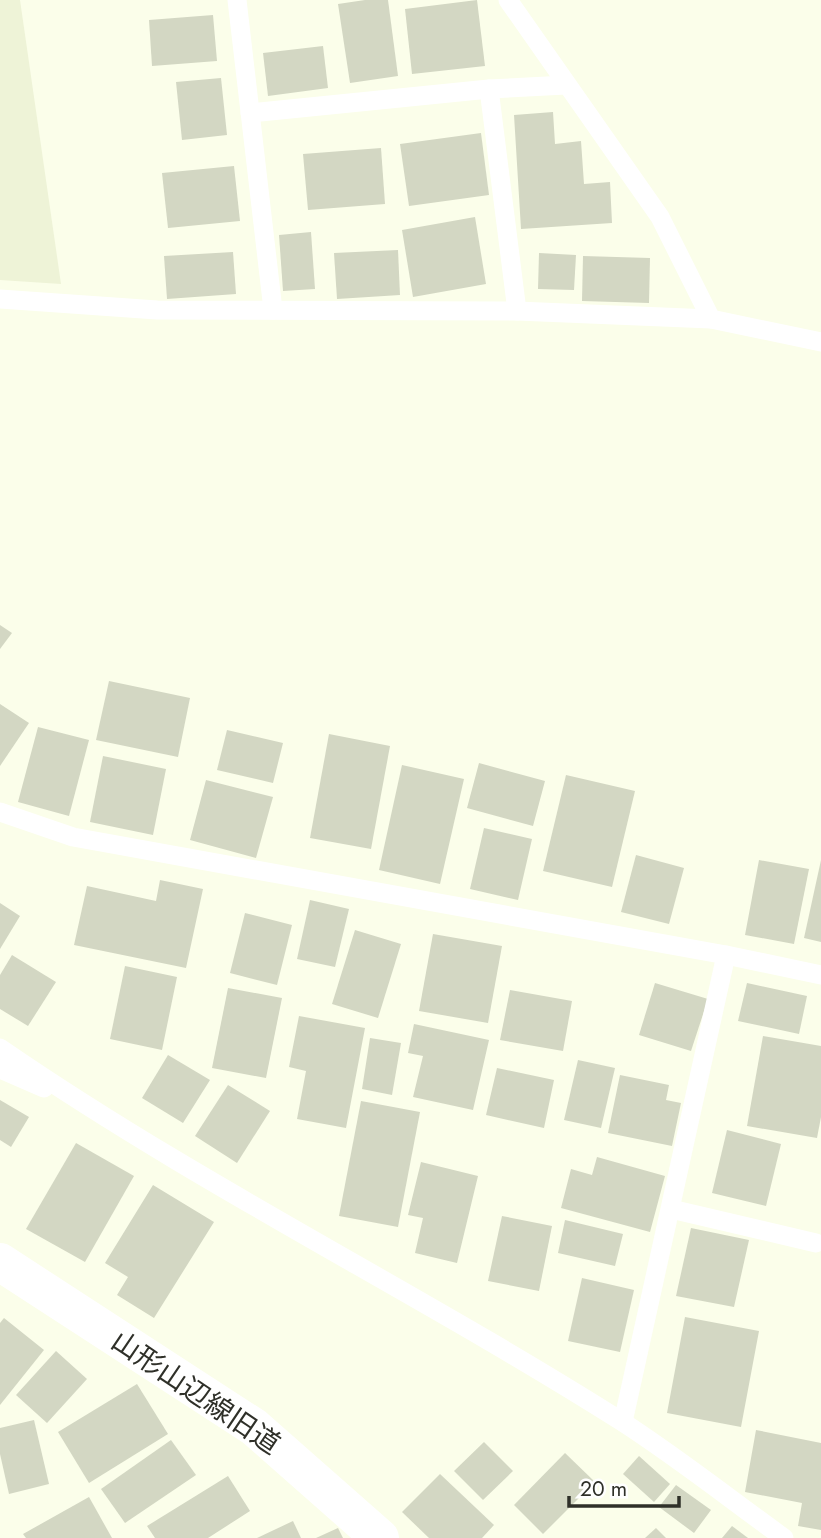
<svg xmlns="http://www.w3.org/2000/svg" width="821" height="1538" font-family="Jost,'Noto Sans JP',sans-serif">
	<rect width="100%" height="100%" fill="#fbfeea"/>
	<polygon fill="#eef3d7" points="0,0 20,0 61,284 0,280"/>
	<g fill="#d3d7c3">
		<polygon points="365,0 388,0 398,76 350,83 338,4"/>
		<polygon points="477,0 485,66 412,74 405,9"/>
		<polygon points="213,15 217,61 152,66 149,20"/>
		<polygon points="323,46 328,88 268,96 263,53"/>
		<polygon points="221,78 227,135 182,140 176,82"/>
		<polygon points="553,112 555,144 581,141 584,184 610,182 612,223 521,229 514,115"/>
		<polygon points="481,133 489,195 409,206 400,144"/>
		<polygon points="381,148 385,204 308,210 303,154"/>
		<polygon points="234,166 240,221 168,228 162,173"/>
		<polygon points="475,217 486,284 413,297 402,230"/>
		<polygon points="311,232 315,289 283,291 279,235"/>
		<polygon points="398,250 400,295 337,299 334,253"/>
		<polygon points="233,252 236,294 167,299 164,256"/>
		<polygon points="539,253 576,255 574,290 538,289"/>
		<polygon points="583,256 650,258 649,303 582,301"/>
		<polygon points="0,625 12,633 0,649"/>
		<polygon points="109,681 190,698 178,757 96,740"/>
		<polygon points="0,704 29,723 0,766"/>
		<polygon points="38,727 89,740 69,816 18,802"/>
		<polygon points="227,730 283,743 273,783 217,770"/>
		<polygon points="329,734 390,746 371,849 310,838"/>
		<polygon points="103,756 166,769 153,835 90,822"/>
		<polygon points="479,763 545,781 533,826 467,808"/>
		<polygon points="402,765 464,779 440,884 379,870"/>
		<polygon points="566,775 635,791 612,887 543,871"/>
		<polygon points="206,780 273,797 256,858 190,840"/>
		<polygon points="484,828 532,839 518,900 470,889"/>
		<polygon points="636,855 684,868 669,924 621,912"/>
		<polygon points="759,860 809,869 794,944 745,935"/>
		<polygon points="821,860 821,942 804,938"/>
		<polygon points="160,880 203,889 186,968 74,945 87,886 156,901"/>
		<polygon points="310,900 349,909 335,967 297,959"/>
		<polygon points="0,903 20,916 0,949"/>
		<polygon points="245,913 292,925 277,985 230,973"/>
		<polygon points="355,930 401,944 378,1018 332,1004"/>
		<polygon points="433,934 502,946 488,1023 419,1011"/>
		<polygon points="12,955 56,982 28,1026 0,1009 0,975"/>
		<polygon points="125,966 177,977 162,1050 110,1039"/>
		<polygon points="655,983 708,999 691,1051 639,1035"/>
		<polygon points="747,983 807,996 799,1034 738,1021"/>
		<polygon points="228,988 282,998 266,1078 212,1068"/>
		<polygon points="510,990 572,1001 563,1051 500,1040"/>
		<polygon points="299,1016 365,1028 346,1128 297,1119 306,1071 289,1067"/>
		<polygon points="414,1024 489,1040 473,1110 413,1097 423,1056 408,1053"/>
		<polygon points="763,1036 821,1046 821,1117 817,1138 747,1126"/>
		<polygon points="370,1038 401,1043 392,1095 362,1089"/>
		<polygon points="168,1055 210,1080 183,1123 142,1098"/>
		<polygon points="578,1060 615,1068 601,1128 564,1120"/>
		<polygon points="497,1068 554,1080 544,1128 486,1115"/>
		<polygon points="620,1075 669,1085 666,1100 681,1103 672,1146 608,1133"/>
		<polygon points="228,1085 270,1111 237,1163 195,1136"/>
		<polygon points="0,1100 29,1117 11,1147 0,1140"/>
		<polygon points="361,1101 420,1112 398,1227 339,1216"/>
		<polygon points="727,1130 781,1144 766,1206 712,1193"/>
		<polygon points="76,1143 134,1176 85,1262 26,1229"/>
		<polygon points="597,1157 665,1176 650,1232 561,1208 571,1169 592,1175"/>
		<polygon points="421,1162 478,1176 457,1263 415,1253 423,1218 408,1215"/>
		<polygon points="153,1185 214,1222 154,1318 117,1295 128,1277 105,1263"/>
		<polygon points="502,1216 552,1226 539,1291 488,1281"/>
		<polygon points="565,1220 623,1234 615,1266 558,1253"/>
		<polygon points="691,1228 749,1240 734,1307 676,1296"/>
		<polygon points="582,1278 634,1290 620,1352 568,1341"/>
		<polygon points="685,1317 759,1331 741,1427 667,1413"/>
		<polygon points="4,1318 44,1350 0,1405 0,1323"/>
		<polygon points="56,1351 87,1379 47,1423 16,1395"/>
		<polygon points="137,1384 168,1434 89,1483 58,1432"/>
		<polygon points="34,1420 49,1484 9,1494 0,1454 0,1428"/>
		<polygon points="756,1430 821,1443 821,1530 798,1526 802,1503 745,1492"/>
		<polygon points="171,1440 196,1475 125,1523 101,1489"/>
		<polygon points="484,1442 513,1471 483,1500 454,1471"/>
		<polygon points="565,1453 595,1482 543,1534 514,1505"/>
		<polygon points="639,1456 670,1484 654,1502 623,1474"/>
		<polygon points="440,1474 494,1525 482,1538 429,1538 402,1512"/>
		<polygon points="228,1476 250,1511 208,1538 155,1538 147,1526"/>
		<polygon points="676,1485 711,1510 694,1533 659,1507"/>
		<polygon points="89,1497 112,1538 26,1538 23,1534"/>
		<polygon points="293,1521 301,1538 257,1538"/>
		<polygon points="732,1526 748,1538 722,1538"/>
		<polygon points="338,1528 343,1538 316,1538"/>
		<polygon points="656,1528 666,1538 645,1538"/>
	</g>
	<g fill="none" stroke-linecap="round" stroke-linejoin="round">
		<g stroke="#fff" stroke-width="19">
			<polyline points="237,0 273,310"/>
			<polyline points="508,0 660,217 711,319 821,342"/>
			<polyline points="489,89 517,311"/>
			<polyline points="250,113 489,89 566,85"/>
			<polyline points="0,299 157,310 517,311 711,319"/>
			<polyline points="0,812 73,837 726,955 821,975"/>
			<path d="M0 1048C199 1185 417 1292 621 1421 677 1457 730 1499 784 1538"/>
			<polyline points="0,1069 44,1088"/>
			<polyline points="671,1209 816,1243"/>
			<polyline points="623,1422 726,955"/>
		</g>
		<polyline stroke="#fff" stroke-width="38" points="0,1262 254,1427 380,1538"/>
	</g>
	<g text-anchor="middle" stroke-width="5" stroke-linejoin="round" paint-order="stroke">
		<g font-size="28" fill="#2f3029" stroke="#fff">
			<text transform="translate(196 1392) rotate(34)" y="10">山形山辺線旧道</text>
		</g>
	</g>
	<path d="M569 1496v10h110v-10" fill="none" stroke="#2f3029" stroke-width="3.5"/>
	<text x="580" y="1496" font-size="21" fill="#2f3029" stroke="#ffffff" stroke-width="5" paint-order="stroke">20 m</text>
</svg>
